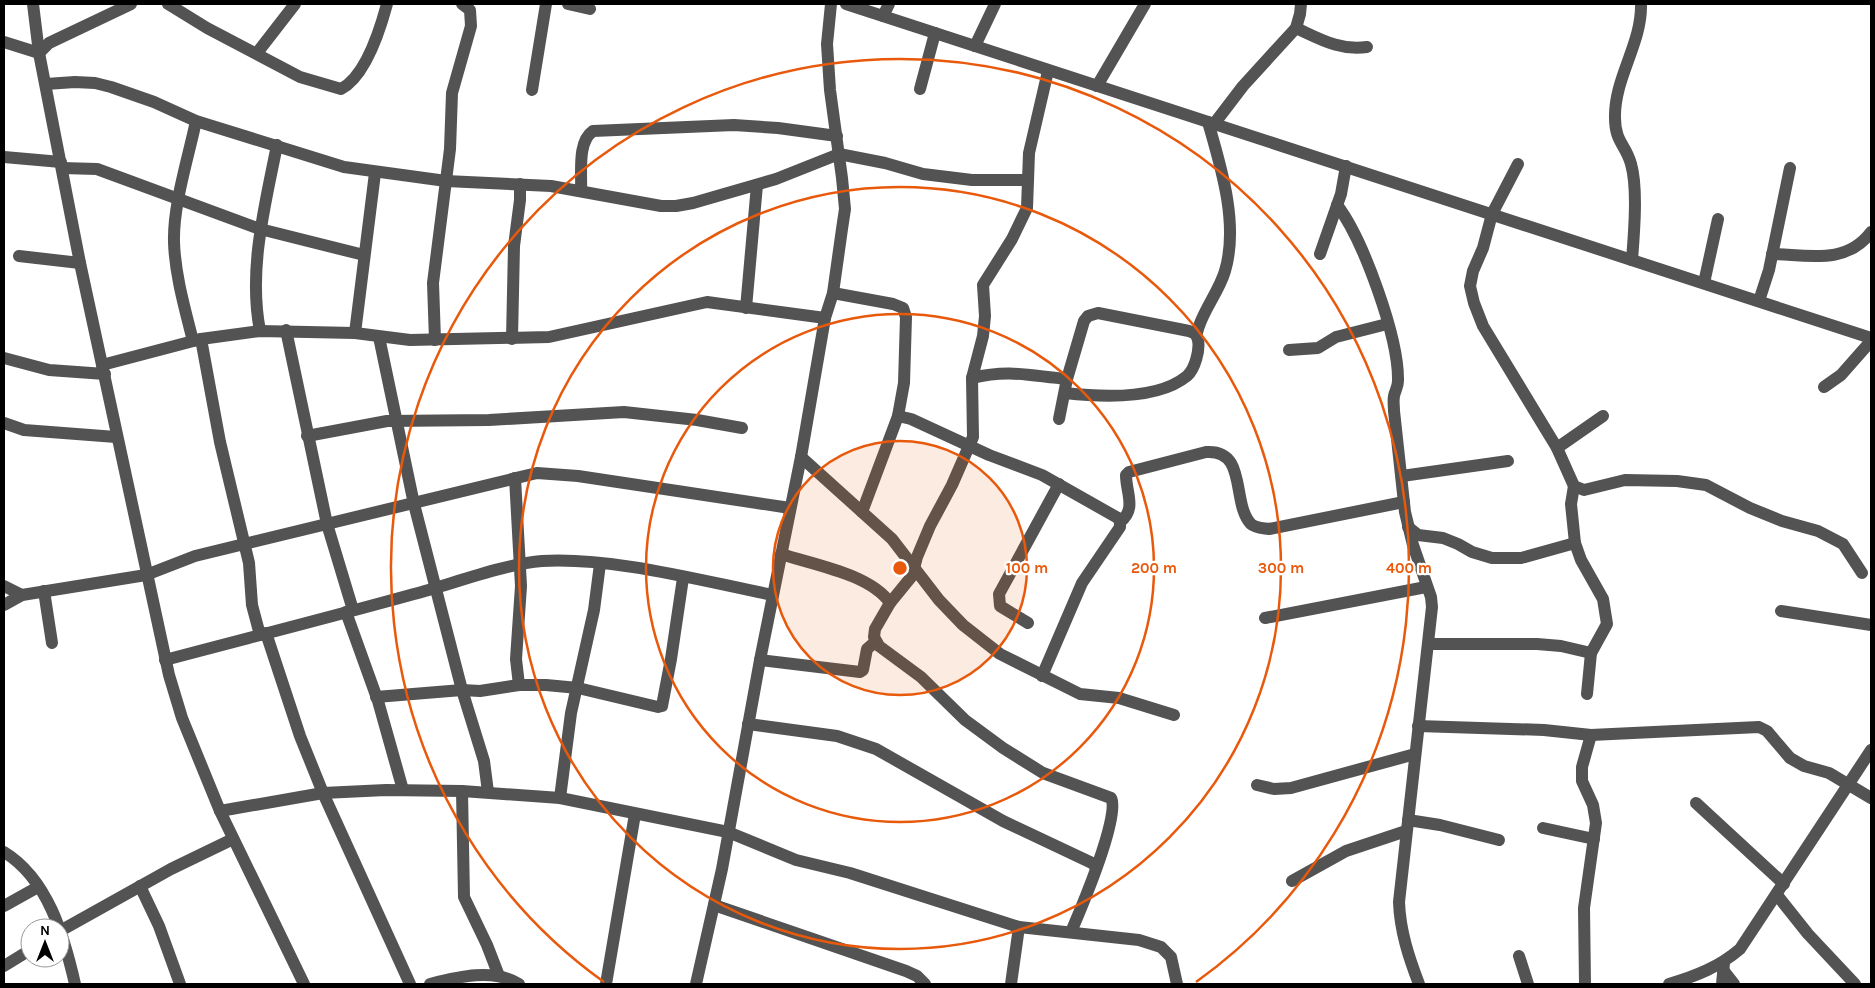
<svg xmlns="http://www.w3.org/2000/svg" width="1875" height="988" font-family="Karla,sans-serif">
	<rect width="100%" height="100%" fill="#fff"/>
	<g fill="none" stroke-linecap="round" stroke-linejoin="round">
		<g stroke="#535353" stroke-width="12">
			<polyline points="33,4 39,53 80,263 169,675 182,718 220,811 304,984"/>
			<path d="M168 4 207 28 300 77 341 89C366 76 380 30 387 4"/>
			<polyline points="568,4 590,9"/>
			<polyline points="846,4 1871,338"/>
			<polyline points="883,16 889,4"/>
			<path d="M1296 28C1320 39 1340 51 1367 47"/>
			<polyline points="4,42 39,53 49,43 131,4"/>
			<polyline points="975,46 995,4"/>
			<polyline points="257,53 295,4"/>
			<path d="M1048 71 1029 153 1027 208 1012 239 983 285 985 316 983 336 972 378 973 437 952 485 930 526 917 557 912 576 890 603 875 629 874 637 879 646 921 677 965 720 1003 748 1043 773 1111 798C1121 815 1080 911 1071 932"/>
			<polyline points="46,84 75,82 95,83 111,87 154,102 196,121 344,167 446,181 551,186 661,206 676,206 693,203 776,179 839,154 885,163 923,174 972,180 1028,180"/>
			<polyline points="1097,86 1145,4"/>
			<polyline points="920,89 935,33"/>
			<polyline points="532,90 546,4"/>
			<polyline points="1214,124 1243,86 1296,28 1300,14 1301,4"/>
			<polyline points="4,157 61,162"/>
			<polyline points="1518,164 1492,214 1483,248 1473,271 1470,286 1474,303 1483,326 1557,448 1574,486 1584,490 1625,480 1677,481 1706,485 1750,508 1782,521 1818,531 1843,544 1862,573"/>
			<polyline points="62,168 97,169 260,229 364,255"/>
			<path d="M581 191C582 173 577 142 593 131L734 125 778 128 837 136"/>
			<path d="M1337 205C1363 239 1399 338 1398 381 1398 387 1395 391 1394 396 1393 401 1394 406 1394 411L1405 512 1413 545 1431 597 1432 607 1399 902C1400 931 1409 958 1419 984"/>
			<polyline points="1320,254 1341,194 1346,166"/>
			<path d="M1772 254C1809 255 1846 265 1871 232"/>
			<polyline points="19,256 80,263"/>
			<path d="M1632 260C1634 234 1638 188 1631 164 1626 145 1615 142 1615 118 1614 78 1642 44 1641 4"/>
			<polyline points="1704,283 1718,219"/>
			<polyline points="833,293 893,304 903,308 906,317 904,383 898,416 862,512"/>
			<polyline points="1759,301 1769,270 1790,168"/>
			<polyline points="746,308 757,185"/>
			<polyline points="286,330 327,524 353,610"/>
			<path d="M260 331C248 269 265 206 277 145"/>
			<polyline points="355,333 375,173"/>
			<polyline points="379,337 414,504 462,690 484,761 488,792"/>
			<polyline points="201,339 220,442 249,563 252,605 260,635"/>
			<polyline points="512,339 514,246 520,200 520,184"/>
			<polyline points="435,340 433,283 450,149 452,93 471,26 470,10 462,4"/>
			<path d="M193 341C185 309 175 275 174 242 173 205 188 159 196 121"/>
			<polyline points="1289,350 1318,348 1336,337 1387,324"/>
			<polyline points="4,358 49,370 105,374"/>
			<polyline points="102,365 201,339 260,331 355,333 410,340 549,337 707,302 825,318"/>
			<path d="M972 378C1010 369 1031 376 1067 379"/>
			<polyline points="1824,387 1841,375 1871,341"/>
			<path d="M1065 393C1100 397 1158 400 1187 376 1195 369 1200 350 1198 340 1197 336 1196 337 1197 333 1201 313 1219 292 1225 271 1239 224 1221 167 1208 122"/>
			<polyline points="898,416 911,419 989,455 1042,475 1118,518 1120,522"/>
			<polyline points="1059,419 1067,379 1084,321 1088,316 1098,313 1189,331 1196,334"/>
			<polyline points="4,423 24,430 116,437"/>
			<polyline points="307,436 387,421 489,420 624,412 697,420 742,428"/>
			<polyline points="1557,448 1603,416"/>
			<polyline points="801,457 892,539 939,600 963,625 1000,654 1080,694 1119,698 1174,715"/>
			<polyline points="1402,476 1508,461"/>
			<polyline points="515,478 521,586 516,659 519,685"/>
			<polyline points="1574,486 1571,504 1575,543 1581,560 1603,599 1607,624 1591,653 1587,694"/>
			<polyline points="1408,527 1418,535 1443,538 1458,544 1472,552 1492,558 1521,558 1575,543"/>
			<path d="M781 554C814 565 870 574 890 603"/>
			<polyline points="4,586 22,595"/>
			<polyline points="44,591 52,643"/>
			<polyline points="4,605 22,595 146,575 195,556 537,473 578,476 790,508"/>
			<polyline points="1781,611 1871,625"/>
			<polyline points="346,612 378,701 403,790"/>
			<polyline points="1265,618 1426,587"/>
			<polyline points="1028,623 1000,606 999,594 1059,484"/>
			<polyline points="266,633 300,736 323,793 410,984"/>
			<polyline points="1430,644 1537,644 1561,646 1591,653"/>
			<path d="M165 660C248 638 331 617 414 594 452 584 504 564 542 561 614 557 702 581 773 595"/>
			<polyline points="760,660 860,672 863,670 867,649 875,642"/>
			<path d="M1042 676 1082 583 1120 527V522C1137 509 1126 493 1126 475L1129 472 1206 452C1248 449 1231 503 1251 524 1255 528 1263 528 1269 529L1404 502"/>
			<polyline points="376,697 462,690 480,691 519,685 546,685 578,688 658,707 662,706 671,659 683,578"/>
			<polyline points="748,724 837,736 876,749 1003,821 1092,863 1096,867"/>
			<polyline points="1418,726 1544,730 1591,735 1759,727 1767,731 1790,758 1804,766 1829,773 1871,798"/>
			<polyline points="1257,785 1274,789 1291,788 1415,754"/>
			<polyline points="462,791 464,897 487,945 499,976"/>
			<polyline points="560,798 571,713 594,610 600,564"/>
			<polyline points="1696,803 1784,884"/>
			<polyline points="220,811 323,793 386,790 462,791 560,798 728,832 796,860 850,873 1019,927 1139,940 1161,947 1171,957 1177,984"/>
			<polyline points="1408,820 1440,825 1499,840"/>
			<polyline points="1543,828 1594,839"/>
			<path d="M4 852C48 879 64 936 75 984"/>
			<polyline points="1292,881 1346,851 1406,831"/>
			<polyline points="140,886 159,926 180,984"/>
			<polyline points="1777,895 1808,934 1855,984"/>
			<polyline points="714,905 906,971 917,976 925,984"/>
			<polyline points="4,906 38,887"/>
			<polyline points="60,931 171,869 233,839"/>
			<polyline points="1519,956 1528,984"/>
			<polyline points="4,966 30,950"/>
			<polyline points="1723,970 1734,984"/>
			<path d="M430 984C458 977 493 968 519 984"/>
			<polyline points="606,984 635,814"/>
			<polyline points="696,984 722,869 760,660 801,457 825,318 833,293 842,229 845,209 842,178 830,90 827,44 831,4"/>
			<polyline points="1011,984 1019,927"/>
			<polyline points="1585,984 1584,908 1596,823 1593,805 1582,781 1582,767 1591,735"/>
			<path d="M1669 984C1696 976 1719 967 1740 949L1871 750"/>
			<polyline points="1722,984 1724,963"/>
		</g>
	</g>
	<circle cx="900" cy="568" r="127" fill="#e8590c" fill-opacity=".12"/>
	<g fill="none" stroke="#e8590c" stroke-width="2.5">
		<circle cx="900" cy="568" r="127"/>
		<circle cx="900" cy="568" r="254"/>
		<circle cx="900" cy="568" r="381"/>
		<path d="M604 982A509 509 0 1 1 1196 982"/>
	</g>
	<circle cx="900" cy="568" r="8" fill="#e8590c" stroke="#fff" stroke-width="2.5"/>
	<g font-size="15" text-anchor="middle" font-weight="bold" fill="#e8590c" stroke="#fff" stroke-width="4.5" stroke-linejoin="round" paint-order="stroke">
		<text x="1027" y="573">100 m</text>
		<text x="1154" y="573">200 m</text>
		<text x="1281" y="573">300 m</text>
		<text x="1409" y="573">400 m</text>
	</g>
	<rect width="1875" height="988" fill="none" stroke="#000000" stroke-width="10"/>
	<g transform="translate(45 943)"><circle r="24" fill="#ffffff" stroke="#999999"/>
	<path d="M0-4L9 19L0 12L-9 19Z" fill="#000000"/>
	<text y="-8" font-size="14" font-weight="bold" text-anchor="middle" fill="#000000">N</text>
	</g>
</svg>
